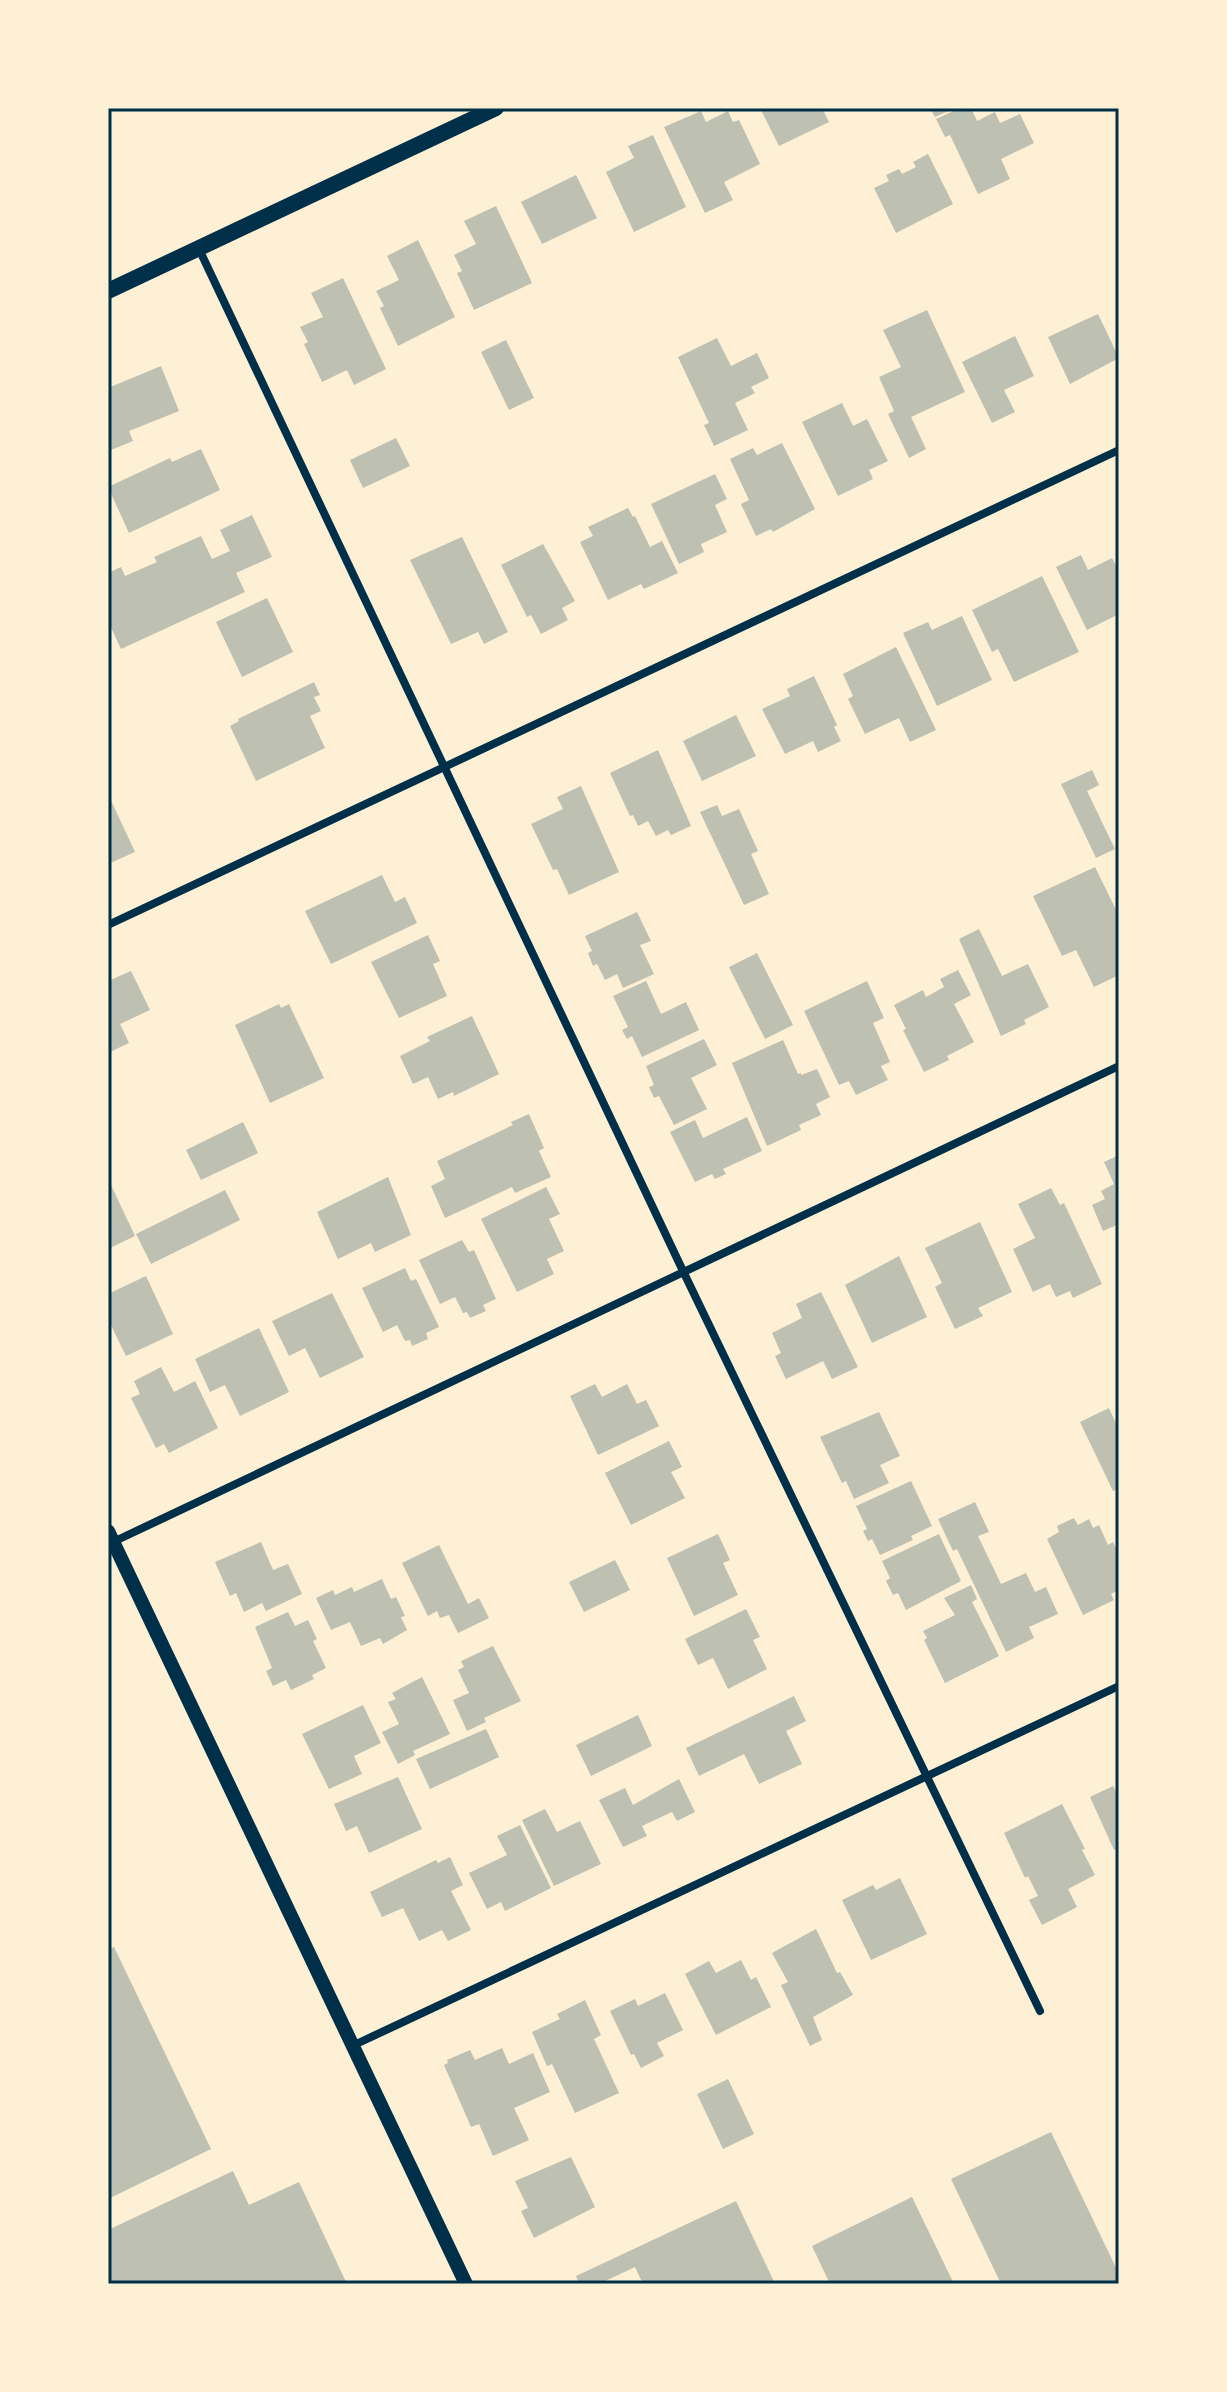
<svg xmlns="http://www.w3.org/2000/svg" width="1227" height="2392" font-family="Lato,sans-serif">
	<rect width="100%" height="100%" fill="#fdf0d5"/>
	<g fill="#bec0b2">
		<polygon points="760,108 822,108 829,122 779,146"/>
		<polygon points="930,108 955,108 935,117"/>
		<polygon points="960,108 971,108 977,121 995,112 1000,123 1020,114 1034,143 1001,159 1010,179 978,194 950,135 945,137 936,119"/>
		<polygon points="701,111 706,122 728,111 733,122 739,120 760,164 724,182 733,200 705,213 664,127"/>
		<polygon points="653,135 686,207 634,232 606,172 634,158 628,146"/>
		<polygon points="928,154 953,204 896,233 874,188 889,181 886,175 899,169 902,174 916,167 913,162"/>
		<polygon points="576,175 597,218 542,244 521,202"/>
		<polygon points="496,206 532,283 474,310 457,273 462,271 454,255 476,244 464,221"/>
		<polygon points="418,240 455,317 398,346 380,308 384,306 376,291 399,280 387,256"/>
		<polygon points="343,278 386,369 354,385 347,370 322,382 304,344 308,342 300,327 323,317 311,293"/>
		<polygon points="927,310 965,392 911,417 926,449 909,458 888,414 894,411 879,377 901,367 883,330"/>
		<polygon points="1098,314 1119,358 1070,384 1048,337"/>
		<polygon points="1015,336 1034,376 1004,390 1015,412 992,423 962,362"/>
		<polygon points="717,338 731,366 757,353 769,378 751,387 755,393 735,403 748,430 714,446 704,425 709,423 678,357"/>
		<polygon points="506,340 534,398 509,410 481,352"/>
		<polygon points="161,366 179,411 129,431 133,441 111,450 108,443 108,388"/>
		<polygon points="842,403 853,426 867,419 888,461 869,470 873,479 838,496 802,422"/>
		<polygon points="396,438 410,466 363,488 350,460"/>
		<polygon points="782,443 815,509 773,532 771,529 756,536 741,504 749,500 730,459 753,448 757,455"/>
		<polygon points="201,449 220,490 129,533 108,487 170,458 172,462"/>
		<polygon points="715,474 727,499 715,505 727,532 701,544 704,552 679,564 651,504"/>
		<polygon points="628,508 633,517 635,516 650,547 662,541 678,573 644,589 641,584 608,600 580,542 593,536 588,527"/>
		<polygon points="252,515 272,557 236,573 245,592 121,649 108,621 108,573 121,567 125,576 157,562 154,557 201,536 212,559 230,551 220,530"/>
		<polygon points="462,537 508,632 484,644 478,632 451,644 410,560"/>
		<polygon points="543,544 575,601 562,608 568,620 541,634 531,615 527,617 501,565"/>
		<polygon points="1081,555 1088,570 1112,558 1117,567 1119,566 1119,614 1087,630 1056,567"/>
		<polygon points="1042,576 1079,652 1014,682 998,649 992,652 972,610"/>
		<polygon points="267,598 293,652 242,677 216,622"/>
		<polygon points="962,616 992,680 937,706 903,633 928,622 932,630"/>
		<polygon points="896,647 936,730 910,742 899,718 865,734 848,699 853,696 843,674"/>
		<polygon points="814,676 837,725 834,727 841,741 818,752 813,741 785,754 762,709 790,696 787,689"/>
		<polygon points="314,682 320,695 314,697 321,711 310,716 325,748 256,781 230,726 239,721 238,719"/>
		<polygon points="736,715 756,756 702,781 683,741"/>
		<polygon points="658,750 691,826 671,835 668,830 656,836 648,821 638,826 633,815 630,816 610,773"/>
		<polygon points="1092,770 1099,785 1087,791 1115,849 1096,858 1061,784"/>
		<polygon points="581,786 619,872 569,895 557,869 553,870 531,824 563,809 557,797"/>
		<polygon points="108,794 135,852 108,864"/>
		<polygon points="717,805 722,816 739,809 758,851 751,854 769,894 744,905 700,812"/>
		<polygon points="1095,867 1119,916 1119,975 1094,987 1076,950 1062,956 1033,896"/>
		<polygon points="382,875 395,902 405,897 417,923 331,964 305,911"/>
		<polygon points="637,912 651,941 640,945 654,974 623,988 617,974 605,980 597,964 593,966 588,953 592,951 585,936"/>
		<polygon points="979,929 1002,976 1028,964 1049,1007 1024,1020 1026,1024 1001,1036 959,939"/>
		<polygon points="428,935 440,961 433,964 447,996 399,1018 371,962"/>
		<polygon points="757,953 793,1025 765,1039 729,967"/>
		<polygon points="958,970 971,995 954,1004 974,1042 947,1056 949,1060 924,1072 903,1030 906,1029 894,1005 923,990 926,997 944,987 940,979"/>
		<polygon points="131,971 150,1010 120,1024 129,1043 108,1053 108,981"/>
		<polygon points="646,981 661,1014 686,1002 699,1030 642,1057 632,1036 627,1039 622,1030 628,1027 613,996"/>
		<polygon points="867,981 884,1018 873,1023 890,1062 881,1066 888,1080 856,1095 849,1081 839,1085 804,1011"/>
		<polygon points="279,1004 281,1008 289,1004 324,1078 270,1103 235,1025"/>
		<polygon points="472,1016 499,1074 454,1096 453,1092 438,1099 428,1077 413,1084 400,1056 430,1041 427,1037"/>
		<polygon points="704,1039 717,1065 691,1078 707,1109 674,1125 659,1096 654,1098 649,1087 654,1085 646,1066"/>
		<polygon points="783,1040 798,1074 801,1073 801,1075 817,1069 830,1097 816,1104 821,1115 799,1125 801,1130 767,1146 732,1063"/>
		<polygon points="529,1114 544,1148 539,1151 551,1177 515,1193 512,1187 445,1218 431,1186 445,1179 437,1161 513,1125 511,1122"/>
		<polygon points="747,1117 762,1151 723,1169 726,1174 715,1179 712,1174 695,1182 670,1132 695,1120 703,1138"/>
		<polygon points="243,1122 258,1153 201,1180 186,1150"/>
		<polygon points="1119,1155 1119,1224 1103,1231 1092,1205 1105,1199 1101,1191 1114,1184 1104,1162"/>
		<polygon points="388,1177 411,1235 375,1252 371,1243 338,1259 317,1212"/>
		<polygon points="111,1185 135,1236 108,1249 108,1187"/>
		<polygon points="546,1187 560,1214 549,1219 564,1251 547,1259 554,1274 517,1292 481,1219"/>
		<polygon points="1051,1188 1060,1205 1064,1203 1102,1284 1073,1298 1070,1291 1056,1297 1050,1284 1033,1292 1013,1249 1035,1238 1018,1204"/>
		<polygon points="225,1190 240,1220 151,1264 136,1234"/>
		<polygon points="980,1222 1012,1292 978,1308 983,1316 955,1329 935,1287 942,1283 925,1248"/>
		<polygon points="462,1240 469,1252 474,1250 496,1299 483,1305 486,1311 470,1318 467,1312 463,1313 455,1297 440,1304 419,1260"/>
		<polygon points="899,1256 927,1317 872,1343 845,1285"/>
		<polygon points="405,1268 411,1281 416,1279 439,1327 426,1333 428,1339 412,1346 410,1340 405,1341 397,1325 383,1332 362,1288"/>
		<polygon points="146,1276 173,1334 126,1356 108,1319 108,1294"/>
		<polygon points="821,1292 858,1367 832,1379 823,1361 786,1379 775,1356 781,1353 772,1333 802,1318 796,1304"/>
		<polygon points="332,1293 364,1357 320,1378 305,1348 289,1356 272,1321"/>
		<polygon points="259,1328 289,1392 240,1416 225,1385 210,1392 195,1359"/>
		<polygon points="161,1367 174,1392 195,1381 218,1428 169,1453 164,1444 156,1448 131,1398 140,1394 134,1381"/>
		<polygon points="595,1384 602,1397 627,1384 637,1404 646,1400 659,1426 598,1455 570,1396"/>
		<polygon points="1109,1408 1119,1430 1119,1489 1113,1491 1080,1422"/>
		<polygon points="879,1412 900,1456 880,1465 889,1483 854,1499 846,1481 842,1483 820,1437"/>
		<polygon points="669,1441 682,1467 671,1472 685,1498 631,1525 605,1473"/>
		<polygon points="911,1481 932,1526 911,1536 913,1540 880,1555 872,1539 868,1541 863,1531 867,1529 856,1506"/>
		<polygon points="975,1502 989,1532 978,1536 1001,1584 1026,1573 1035,1592 1046,1587 1058,1614 1029,1627 1034,1638 1006,1652 957,1549 953,1551 938,1519"/>
		<polygon points="1074,1518 1078,1525 1089,1519 1093,1528 1099,1525 1108,1545 1113,1542 1119,1554 1119,1590 1111,1594 1114,1600 1083,1615 1047,1539 1059,1532 1057,1526"/>
		<polygon points="718,1534 730,1560 723,1563 738,1595 694,1616 667,1558"/>
		<polygon points="939,1534 961,1581 906,1610 898,1593 893,1595 886,1581 890,1578 882,1561"/>
		<polygon points="261,1542 273,1570 288,1564 302,1594 266,1611 262,1603 244,1612 236,1593 230,1596 215,1562"/>
		<polygon points="439,1545 468,1604 479,1598 489,1618 458,1633 449,1615 440,1618 437,1611 428,1616 402,1563"/>
		<polygon points="615,1560 630,1590 584,1612 569,1582"/>
		<polygon points="382,1579 391,1599 396,1597 405,1616 401,1617 407,1630 383,1644 380,1638 361,1646 350,1622 331,1630 316,1598 333,1590 335,1595 352,1587 354,1592"/>
		<polygon points="971,1585 977,1599 972,1602 999,1656 945,1683 924,1640 927,1638 923,1631 955,1615 944,1598"/>
		<polygon points="746,1609 760,1637 753,1640 767,1669 728,1689 713,1658 698,1665 685,1639"/>
		<polygon points="288,1612 295,1626 308,1620 317,1639 313,1641 326,1668 312,1675 314,1679 291,1690 286,1680 273,1686 266,1671 272,1668 255,1627"/>
		<polygon points="493,1646 521,1701 484,1718 486,1722 467,1731 453,1700 469,1693 458,1670 464,1667 461,1661"/>
		<polygon points="422,1677 450,1734 413,1751 415,1755 398,1764 382,1732 399,1724 388,1702 396,1699 392,1693"/>
		<polygon points="794,1696 806,1721 786,1731 802,1764 759,1784 744,1754 699,1776 686,1748"/>
		<polygon points="363,1705 381,1743 354,1756 362,1774 329,1789 302,1734"/>
		<polygon points="638,1715 652,1746 591,1776 576,1745"/>
		<polygon points="486,1729 499,1757 430,1789 416,1759"/>
		<polygon points="398,1777 422,1829 369,1853 357,1826 346,1831 334,1804"/>
		<polygon points="679,1779 695,1812 677,1821 672,1812 642,1826 647,1836 623,1847 599,1800 625,1788 633,1805"/>
		<polygon points="1113,1786 1116,1791 1119,1790 1119,1847 1114,1850 1090,1797"/>
		<polygon points="1062,1804 1085,1849 1082,1850 1095,1875 1068,1889 1077,1907 1042,1925 1029,1900 1038,1896 1028,1876 1025,1878 1004,1833"/>
		<polygon points="545,1809 557,1832 580,1821 601,1864 554,1886 522,1820"/>
		<polygon points="520,1825 551,1888 505,1911 501,1902 487,1909 469,1873 507,1855 497,1836"/>
		<polygon points="450,1857 463,1885 451,1891 471,1930 448,1941 442,1930 419,1941 403,1908 382,1917 370,1892 436,1860 438,1863"/>
		<polygon points="900,1878 927,1934 871,1960 842,1900 873,1885 876,1890"/>
		<polygon points="816,1929 837,1973 840,1972 853,1995 813,2017 822,2040 810,2046 781,1985 788,1982 772,1953"/>
		<polygon points="114,1947 211,2149 108,2199 108,1950"/>
		<polygon points="741,1960 751,1980 756,1977 771,2007 716,2035 685,1974 709,1961 716,1973"/>
		<polygon points="665,1993 683,2030 657,2043 664,2056 641,2068 634,2054 631,2055 610,2011 635,1999 638,2006"/>
		<polygon points="585,2000 601,2035 594,2039 619,2093 575,2113 552,2064 547,2066 532,2032 560,2019 557,2014"/>
		<polygon points="502,2048 509,2064 533,2053 550,2092 514,2108 529,2140 493,2156 479,2124 471,2127 444,2065 448,2063 447,2060 470,2050 475,2060"/>
		<polygon points="728,2079 754,2134 723,2149 697,2094"/>
		<polygon points="1051,2132 1119,2274 1119,2284 1001,2284 951,2179"/>
		<polygon points="571,2157 595,2207 534,2238 521,2211 528,2208 515,2181"/>
		<polygon points="233,2171 249,2205 299,2182 347,2284 108,2284 108,2230"/>
		<polygon points="912,2197 954,2284 830,2284 812,2246"/>
		<polygon points="736,2201 775,2284 643,2284 635,2267 599,2284 579,2284 576,2276"/>
	</g>
	<g fill="none" stroke-linecap="round" stroke-linejoin="round">
		<g stroke="#003049" stroke-width="8">
			<polyline points="199,249 683,1271 1040,2011"/>
			<polyline points="108,925 1119,450"/>
			<polyline points="113,1542 1119,1066"/>
			<polyline points="352,2046 1119,1686"/>
		</g>
		<polyline stroke="#003049" stroke-width="14" points="108,1531 466,2284"/>
		<polyline stroke="#003049" stroke-width="16" points="108,291 496,108"/>
	</g>
	<rect width="1227" height="2392" fill="none" stroke="#fdf0d5" stroke-width="220"/>
	<rect x="110" y="110" width="1007" height="2172" fill="none" stroke="#003049" stroke-width="3"/>
</svg>
